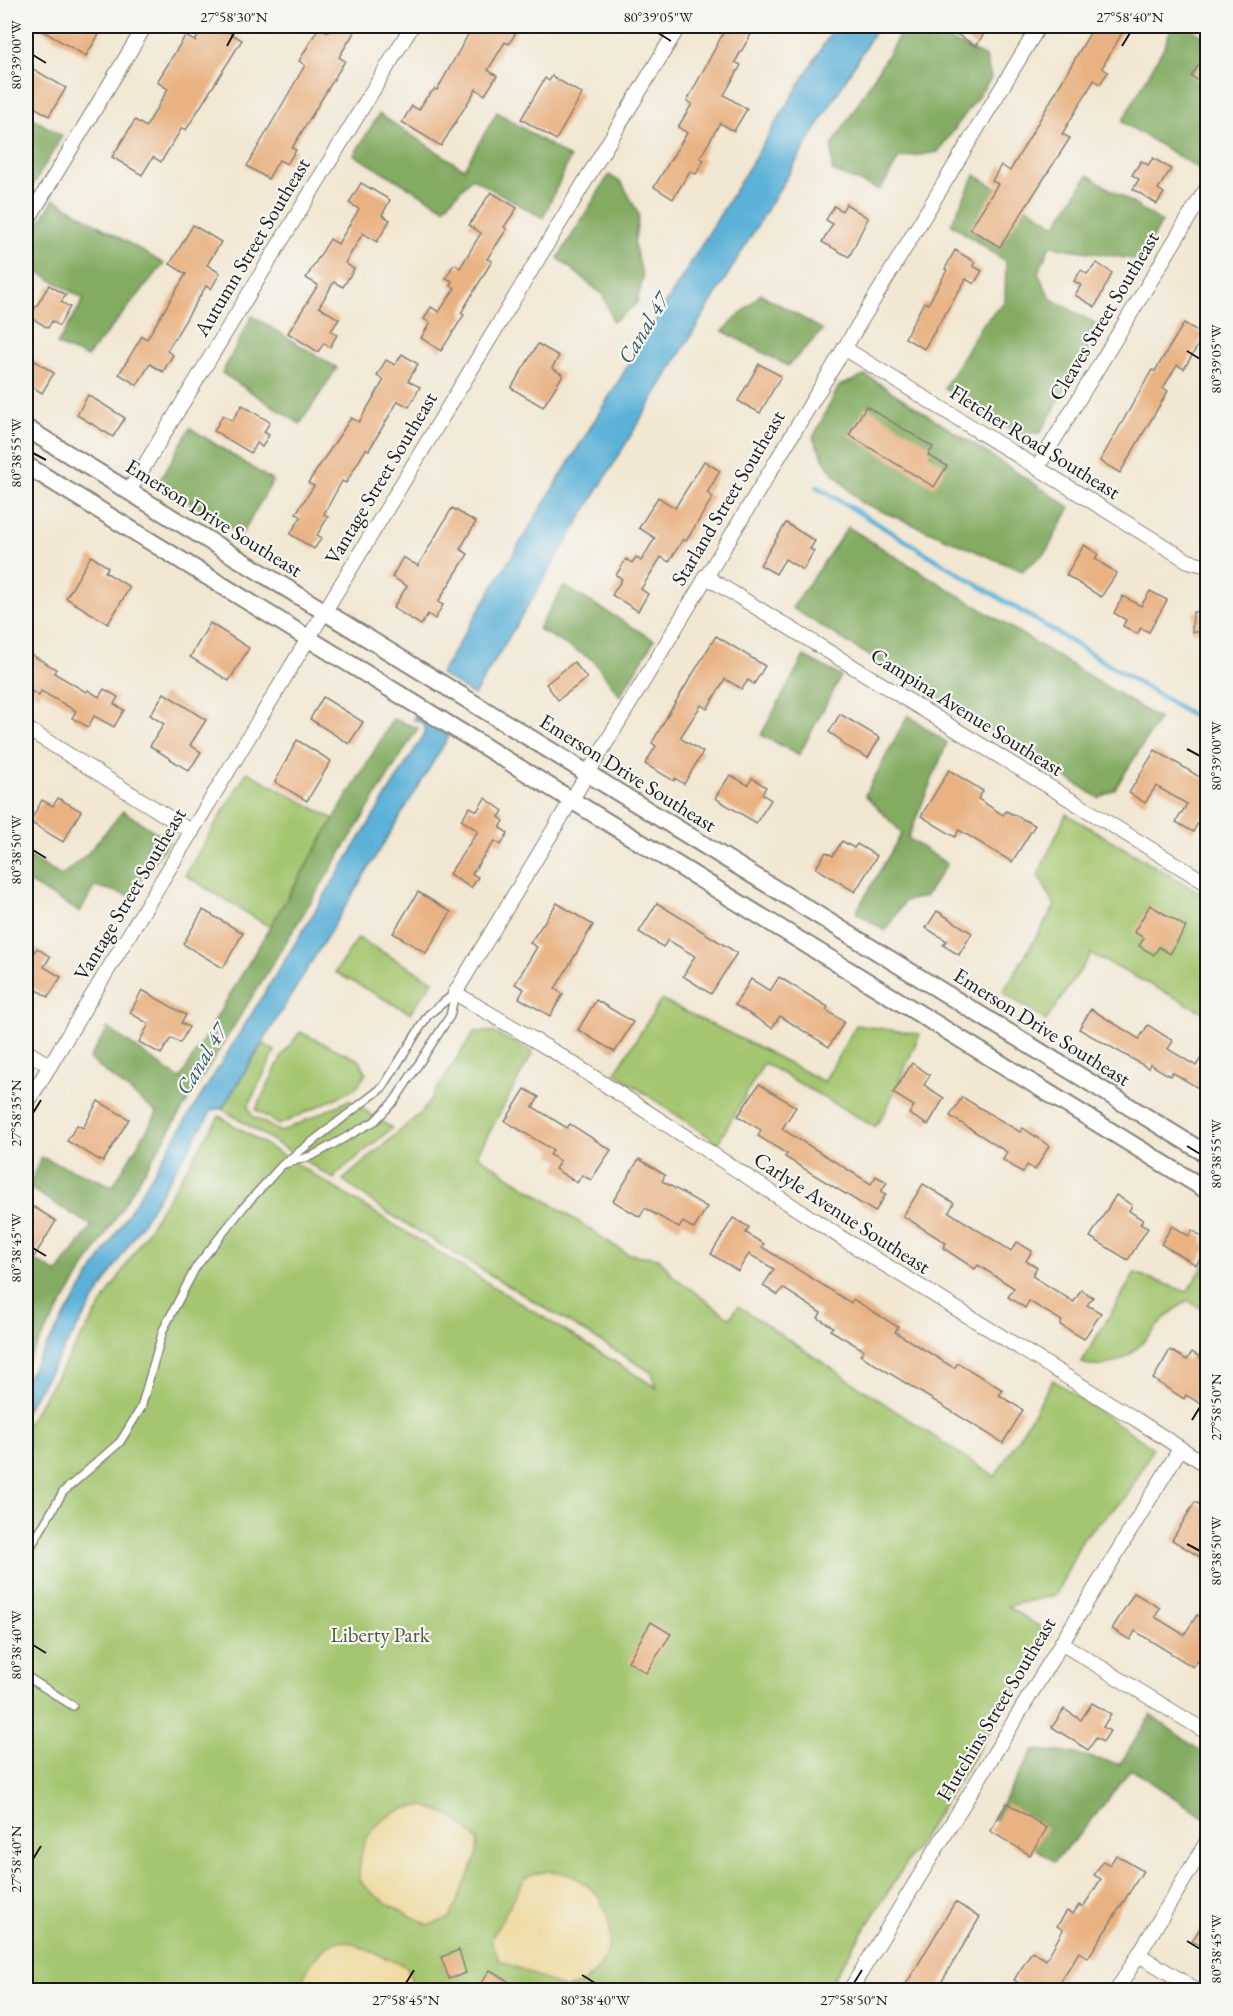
<svg xmlns="http://www.w3.org/2000/svg" width="1233" height="2016" font-family="'EB Garamond',serif">
	<rect width="100%" height="100%" fill="#f6f6f2"/>
	<filter id="ink" filterUnits="userSpaceOnUse"><feTurbulence type="fractalNoise" baseFrequency=".0167" numOctaves="2"/><feDisplacementMap in="SourceGraphic" scale="12" xChannelSelector="R" yChannelSelector="G"/><feConvolveMatrix kernelMatrix="1 2 1 2 8 2 1 2 1" color-interpolation-filters="sRGB"/></filter>
	<filter id="wash" filterUnits="userSpaceOnUse"><feTurbulence type="fractalNoise" baseFrequency=".008" numOctaves="4" result="noise"/><feDisplacementMap in="SourceGraphic" scale="24" xChannelSelector="R" yChannelSelector="G"/><feGaussianBlur stdDeviation="1.35" result="paint"/><feColorMatrix in="noise" values="0 0 0 0 0 0 0 0 0 0 0 0 0 0 0 0 0 1.4 0 .05"/><feComposite in="paint" operator="in"/></filter>
	<g filter="url(#wash)">
		<rect width="100%" height="100%" fill="#f2e7d2"/>
		<g fill="#a4c66f" stroke="#607146" stroke-width="1.5">
			<polygon points="247,772 334,819 270,927 185,875"/>
			<polygon points="1066,814 1207,897 1207,1014 1091,954 1046,1021 1003,992 1055,906 1038,875"/>
			<polygon points="358,938 433,981 410,1013 335,972"/>
			<polygon points="661,1000 764,1050 824,1082 856,1025 920,1034 886,1110 875,1127 764,1063 718,1143 615,1073"/>
			<polygon points="300,1032 359,1060 366,1074 355,1089 279,1125 256,1110 282,1056"/>
			<polygon points="474,1032 493,1032 533,1052 477,1155 627,1254 659,1258 673,1276 730,1318 738,1306 995,1477 1053,1380 1153,1448 1127,1496 1083,1538 1056,1595 1007,1606 1051,1634 826,1990 26,1990 26,1426 219,1116 657,1388 651,1372 383,1210 343,1180 423,1111"/>
			<polygon points="263,1043 275,1051 248,1106 252,1116 281,1132 349,1100 392,1128 337,1174 334,1179 222,1109"/>
			<path d="M1207 1261V1311L1188 1301C1146 1324 1134 1378 1081 1363L1135 1273 1187 1292Z"/>
		</g>
		<g fill="#83ab62" stroke="#50643f" stroke-width="1.5">
			<polygon points="905,26 920,26 986,57 991,78 938,152 899,158 880,190 832,171 832,146"/>
			<polygon points="1172,26 1187,26 1207,39 1208,159 1201,170 1122,122 1165,45"/>
			<polygon points="497,112 570,158 543,218 472,178 444,208 354,155 379,114 464,169"/>
			<polygon points="26,114 62,136 32,187 26,183"/>
			<polygon points="609,175 622,183 639,215 634,244 643,277 637,303 613,322 603,295 558,258"/>
			<polygon points="975,175 1056,225 1088,175 1162,222 1139,260 1050,246 1038,273 1051,299 1102,327 1040,433 1018,434 944,388 981,326 1005,301 1006,262 951,224"/>
			<polygon points="54,199 164,264 87,357 57,345 84,299 26,265 26,244"/>
			<polygon points="761,294 823,330 788,366 723,331"/>
			<polygon points="252,316 337,368 300,424 222,373"/>
			<polygon points="866,375 1070,507 1046,552 1022,571 860,502 828,467 813,438 839,386"/>
			<polygon points="190,428 273,481 241,535 159,482"/>
			<polygon points="848,527 1159,719 1115,789 1099,798 792,608"/>
			<polygon points="564,586 654,640 620,696 593,660 538,629"/>
			<polygon points="804,656 841,676 799,755 761,735"/>
			<polygon points="908,715 947,743 908,838 947,864 925,897 905,901 885,931 856,912 902,833 865,795"/>
			<polygon points="393,719 418,728 26,1363 26,1338 30,1331 26,1328 26,1255 57,1273 92,1226 29,1188 41,1157 113,1186 157,1113 89,1059 108,1028 180,1079"/>
			<polygon points="123,811 169,841 130,896 95,886 80,912 26,881 26,854 61,876 88,853"/>
			<polygon points="1151,1715 1207,1756 1207,1819 1131,1769 1088,1825 1054,1862 993,1818 1034,1750 1071,1753 1120,1764"/>
		</g>
		<g fill="#eeda9e" stroke="#857b5d" stroke-width="1.5">
			<path d="M424 1806 451 1815 478 1840 476 1858 450 1918 429 1925C412 1916 373 1899 362 1883 359 1879 359 1871 360 1865 361 1830 390 1807 424 1806Z"/>
			<path d="M549 1871C622 1876 631 1973 566 1989L499 1960 491 1939 524 1880 533 1874Z"/>
			<path d="M338 1941 349 1942 407 1967 414 1990H300C305 1970 317 1948 338 1941Z"/>
		</g>
		<g fill="#5cb1d8" stroke="#3c667a" stroke-width="1.5">
			<polygon points="835,26 878,26 474,695 440,674"/>
			<polygon points="415,716 449,736 222,1109 215,1109 211,1112 26,1410 26,1379 425,733 424,724 413,719"/>
		</g>
		<g fill="none" stroke-linecap="round" stroke-linejoin="round">
			<polyline stroke="#5cb1d8" stroke-width="5" points="817,487 1208,725"/>
		</g>
		<g id="blocks">
			<g fill="#e9b283">
				<polygon points="34,26 104,26 86,56"/>
				<polygon points="204,26 218,26 242,40 186,130 182,128 161,162 153,157 142,175 112,157 135,120 146,127 168,89 157,82 185,36 195,41"/>
				<polygon points="332,26 358,26 339,57 345,61 292,148 296,150 287,164 279,160 268,179 247,166 305,65 299,61 319,27 328,32"/>
				<polygon points="473,26 520,26 509,44 505,42 488,70 497,76 485,95 476,89 441,146 402,122 412,106 419,110 426,98 435,89 437,90"/>
				<polygon points="727,26 756,26 735,62 741,65 724,95 747,109 734,131 720,123 700,158 704,160 696,174 690,171 673,199 654,187 687,133 678,127 692,104 687,101"/>
				<polygon points="943,26 989,26 976,46"/>
				<polygon points="1094,26 1126,26 1102,68 1108,72 1100,84 1094,80 1062,134 1070,138 1000,247 970,229 998,184 992,181 1001,165 1010,171"/>
				<polygon points="1208,51 1208,87 1191,76"/>
				<polygon points="26,65 66,88 49,116 26,102"/>
				<polygon points="552,76 582,94 556,140 521,119 545,78 549,81"/>
				<polygon points="1153,158 1171,169 1158,189 1164,193 1157,204 1133,189 1139,179 1132,175 1141,161 1148,165"/>
				<polygon points="361,183 390,200 382,215 390,220 377,242 363,233 345,263 354,269 343,287 334,282 319,307 339,319 331,331 337,335 330,347 324,343 318,352 288,333 318,285 306,278 330,239 338,244 359,209 349,203"/>
				<polygon points="491,192 517,208 504,227 507,229 487,259 492,261 461,313 464,315 441,351 421,338 430,323 424,319 431,307 439,312 455,288 450,285 452,281 446,278 454,264 460,268 481,233 469,225"/>
				<polygon points="846,204 868,218 849,257 822,242 833,224 826,220 834,206 842,211"/>
				<polygon points="193,225 221,242 207,265 220,273 211,289 206,286 167,351 173,355 163,372 150,364 137,385 119,374 142,336 147,339 186,274 170,264"/>
				<polygon points="955,250 975,262 973,266 982,271 974,284 966,279 924,349 905,338 924,302 928,304 947,270 945,269"/>
				<polygon points="1097,263 1112,273 1095,307 1075,295 1081,285 1074,281 1081,270 1087,274"/>
				<polygon points="49,285 66,295 61,302 70,307 59,326 52,321 48,328 30,317"/>
				<polygon points="1184,323 1204,335 1184,369 1177,365 1163,388 1168,391 1120,473 1100,461 1152,370 1155,371"/>
				<polygon points="538,344 559,356 552,368 563,375 543,407 511,388"/>
				<polygon points="402,354 418,364 408,381 420,387 409,407 398,401 369,450 366,449 346,483 342,481 324,514 328,517 317,535 322,538 314,549 290,534 301,517 296,513 314,486 308,483 351,418 359,422 384,380 377,376 386,360 395,365"/>
				<polygon points="26,355 54,373 42,393 26,383"/>
				<polygon points="759,364 781,376 760,413 738,401"/>
				<polygon points="88,395 125,418 113,437 77,415"/>
				<polygon points="242,405 270,422 264,432 269,435 262,447 257,443 251,453 214,431 223,415 232,421"/>
				<polygon points="866,406 933,447 928,455 947,466 934,487 849,435"/>
				<polygon points="704,461 720,471 707,493 713,497 686,541 683,539 669,562 661,557 641,589 648,594 638,611 612,595 622,579 616,575 626,559 632,563 636,557 641,561 655,538 639,528 658,497 675,508"/>
				<polygon points="452,508 476,522 460,549 468,554 438,602 443,605 435,619 428,614 421,625 393,608 407,586 392,577 403,557 418,566"/>
				<polygon points="786,523 815,541 810,549 814,551 803,570 785,559 776,574 760,565"/>
				<polygon points="1084,545 1098,554 1095,559 1117,573 1101,597 1066,575"/>
				<polygon points="91,556 108,567 105,572 130,587 108,624 66,598"/>
				<polygon points="1150,591 1167,600 1149,632 1141,628 1137,634 1123,626 1126,620 1114,613 1123,596 1141,606"/>
				<polygon points="1193,612 1208,612 1208,632 1192,632"/>
				<polygon points="210,623 249,648 229,681 190,657"/>
				<polygon points="716,636 765,666 754,684 748,680 742,689 725,679 707,709 701,705 680,738 703,752 684,784 675,778 674,781 645,764 656,746 652,743 670,711"/>
				<polygon points="32,655 56,669 54,673 86,692 88,690 99,697 104,689 118,697 114,704 124,710 114,727 94,716 88,727 72,718 76,711 41,691 39,696 26,688 26,667"/>
				<polygon points="574,662 587,678 558,700 546,684"/>
				<polygon points="164,693 206,720 190,745 201,752 189,771 150,746 164,724 150,715"/>
				<polygon points="323,697 363,722 349,744 310,719"/>
				<polygon points="840,714 880,738 868,758 841,743 842,741 829,732"/>
				<polygon points="297,740 331,761 307,801 275,782"/>
				<polygon points="1155,750 1208,782 1208,817 1203,814 1193,832 1176,822 1187,804 1156,786 1145,803 1129,793"/>
				<polygon points="949,770 983,791 978,799 1003,815 1006,811 1035,825 1012,862 959,830 955,837 921,816"/>
				<polygon points="730,775 748,785 752,778 766,787 762,794 771,800 756,823 715,798"/>
				<polygon points="58,798 81,811 63,842 30,822 42,800 53,806"/>
				<polygon points="485,798 503,811 499,817 504,821 500,828 508,833 501,845 495,841 483,857 472,874 478,877 471,888 449,874 478,831 461,820 470,807 477,811"/>
				<polygon points="842,841 854,848 857,844 877,856 855,892 816,868 826,852 833,856"/>
				<polygon points="418,892 451,912 426,953 393,933"/>
				<polygon points="557,903 593,925 555,989 563,994 550,1016 519,998 524,989 515,984 537,947 530,943"/>
				<polygon points="657,903 737,953 711,994 683,976 695,956 668,940 663,947 639,932"/>
				<polygon points="1150,905 1186,927 1170,954 1159,947 1154,955 1139,946 1144,938 1134,932"/>
				<polygon points="203,910 243,933 223,968 183,944"/>
				<polygon points="937,911 972,933 959,955 943,945 947,941 926,928"/>
				<polygon points="37,948 50,957 44,967 61,977 48,997 26,983 26,955 30,958"/>
				<polygon points="779,977 828,1007 826,1010 844,1022 829,1047 780,1016 772,1028 735,1005 751,979 770,991"/>
				<polygon points="142,990 186,1015 181,1023 189,1027 180,1043 171,1038 161,1054 139,1042 149,1024 130,1013"/>
				<polygon points="596,1000 633,1022 615,1052 578,1030"/>
				<polygon points="1091,1009 1139,1039 1148,1025 1173,1041 1168,1049 1196,1066 1208,1047 1208,1094 1172,1072 1170,1076 1150,1064 1148,1068 1079,1029"/>
				<polygon points="912,1063 930,1075 924,1085 944,1098 928,1125 909,1114 914,1106 893,1093"/>
				<polygon points="759,1084 796,1107 782,1129 871,1184 876,1176 887,1182 881,1192 886,1194 875,1212 785,1157 787,1154 758,1136 761,1130 738,1116"/>
				<polygon points="525,1089 539,1097 533,1107 567,1128 570,1124 611,1150 591,1180 582,1175 577,1183 555,1169 560,1161 550,1155 553,1150 505,1121"/>
				<polygon points="962,1097 1020,1132 1023,1128 1049,1146 1035,1170 1027,1165 1023,1173 1003,1160 1007,1152 950,1116"/>
				<polygon points="98,1101 129,1119 103,1162 67,1141 77,1125 83,1128"/>
				<polygon points="639,1159 665,1175 662,1181 707,1207 694,1229 683,1222 679,1228 645,1208 640,1217 613,1201"/>
				<polygon points="923,1184 954,1203 949,1212 1011,1251 1017,1242 1032,1251 1026,1261 1037,1267 1032,1276 1074,1302 1081,1290 1093,1297 1087,1305 1101,1313 1084,1339 1060,1325 1062,1321 1029,1301 1025,1308 1008,1297 1014,1288 978,1265 975,1269 943,1248 946,1243 903,1216"/>
				<polygon points="1116,1195 1132,1205 1129,1211 1143,1220 1140,1224 1148,1228 1128,1260 1090,1237"/>
				<polygon points="34,1207 56,1221 34,1257 26,1251 26,1221"/>
				<polygon points="733,1218 749,1227 746,1233 764,1244 762,1247 851,1303 853,1299 898,1327 895,1332 954,1368 958,1363 1003,1390 999,1395 1023,1410 1003,1443 860,1355 864,1350 830,1330 833,1327 818,1318 821,1313 783,1288 778,1295 763,1286 774,1269 749,1254 738,1271 711,1254"/>
				<polygon points="1172,1226 1189,1236 1192,1230 1204,1238 1202,1243 1208,1247 1196,1265 1161,1244"/>
				<polygon points="1170,1350 1187,1360 1192,1352 1208,1362 1208,1408 1186,1395 1184,1399 1153,1379"/>
				<polygon points="1195,1502 1208,1509 1208,1562 1172,1540"/>
				<polygon points="1134,1593 1160,1608 1155,1617 1184,1635 1197,1615 1208,1621 1208,1668 1197,1661 1193,1667 1135,1631 1130,1640 1112,1629"/>
				<polygon points="651,1622 671,1634 646,1673 628,1661"/>
				<polygon points="1092,1703 1111,1714 1103,1727 1110,1731 1103,1742 1096,1738 1088,1750 1052,1727 1064,1709 1081,1720"/>
				<polygon points="1007,1803 1047,1828 1030,1855 990,1831"/>
				<polygon points="1116,1855 1143,1871 1088,1958 1079,1952 1055,1990 1030,1990 1014,1980 1032,1951 1046,1960 1063,1930 1057,1926 1067,1911 1073,1914 1079,1905 1083,1907 1101,1879 1094,1875 1103,1861 1110,1865"/>
				<polygon points="955,1902 980,1917 937,1990 912,1990 905,1986"/>
				<polygon points="1208,1916 1208,1949 1192,1941"/>
				<polygon points="459,1950 466,1973 449,1979 441,1957"/>
				<polygon points="490,1970 522,1990 490,1990 480,1984"/>
			</g>
		</g>
	</g>
	<g filter="url(#ink)">
		<use href="#blocks" fill-opacity="0" stroke="#878277" stroke-width="1.5"/>
		<g fill="none" stroke-linecap="round" stroke-linejoin="round">
			<g stroke="#878277" stroke-width="10">
				<g id="service">
					<polyline points="285,1164 314,1155 375,1121 395,1100 450,1016 455,993"/>
					<polyline points="26,1555 63,1492 120,1442 141,1408 163,1330 196,1267 242,1209 282,1165 383,1087 428,1015 455,993"/>
					<polyline points="26,1676 73,1706"/>
				</g>
			</g>
			<g stroke="#878277" stroke-width="16">
				<g id="minor">
					<polyline points="1039,26 455,993 558,1054 848,1242 1137,1420 1208,1466"/>
					<polyline points="26,223 145,26"/>
					<polyline points="844,348 1188,561 1208,566"/>
					<polyline points="1037,468 1208,186"/>
					<polyline points="129,491 412,26"/>
					<polyline points="705,576 1208,884"/>
					<polyline points="26,728 192,832"/>
					<polyline points="26,1051 50,1066"/>
					<polyline points="26,1105 679,26"/>
					<polyline points="1061,1643 1208,1733"/>
					<polyline points="1139,1955 1197,1990"/>
					<polyline points="850,1990 1180,1449"/>
					<polyline points="1117,1990 1208,1840"/>
				</g>
			</g>
			<g stroke="#878277" stroke-width="20">
				<g id="tertiary">
					<polyline points="26,428 1208,1155"/>
					<polyline points="26,465 1208,1191"/>
				</g>
			</g>
			<use href="#service" stroke="#fff" stroke-width="7"/>
			<use href="#minor" stroke="#fff" stroke-width="14"/>
			<use href="#tertiary" stroke="#fff" stroke-width="16"/>
		</g>
	</g>
	<path fill="none" stroke="#1c1c1c" stroke-width="2" d="M658 33 671 41M227 46 234 33M1122 46 1130 33M33 55 46 63M1187 351 1200 359M33 453 46 460M1187 749 1200 756M33 850 46 858M33 1113 41 1100M1187 1146 1200 1154M33 1248 46 1256M1192 1420 1200 1407M1187 1544 1200 1551M33 1645 46 1653M33 1859 41 1846M1187 1941 1200 1949M582 1975 595 1983M406 1983 414 1970M854 1983 862 1970"/>
	<g text-anchor="middle" stroke-width="4.5" stroke-linejoin="round" paint-order="stroke">
		<g font-size="21" fill="#1c1c1c" stroke="#f6f6f2">
			<text transform="translate(252 247) rotate(-59)" y="7">Autumn Street Southeast</text>
			<text transform="translate(1104 316) rotate(-59)" y="7">Cleaves Street Southeast</text>
			<text transform="translate(1035 442) rotate(32)" y="7">Fletcher Road Southeast</text>
			<text transform="translate(381 478) rotate(-59)" y="7">Vantage Street Southeast</text>
			<text transform="translate(728 498) rotate(-59)" y="7">Starland Street Southeast</text>
			<text transform="translate(214 518) rotate(32)" y="7">Emerson Drive Southeast</text>
			<text transform="translate(967 712) rotate(32)" y="7">Campina Avenue Southeast</text>
			<text transform="translate(628 773) rotate(32)" y="7">Emerson Drive Southeast</text>
			<text transform="translate(130 894) rotate(-59)" y="7">Vantage Street Southeast</text>
			<text transform="translate(1042 1027) rotate(32)" y="7">Emerson Drive Southeast</text>
			<text transform="translate(842 1213) rotate(33)" y="7">Carlyle Avenue Southeast</text>
			<text transform="translate(996 1709) rotate(-59)" y="7">Hutchins Street Southeast</text>
		</g>
		<g font-size="21" fill="#4c5839" stroke="#f6f6f2">
			<text x="380" y="1642">Liberty Park</text>
		</g>
		<g font-size="22" font-style="italic" fill="#365867" stroke="#f6f6f2">
			<text transform="translate(643 328) rotate(-59)" y="8">Canal 47</text>
			<text transform="translate(201 1059) rotate(-59)" y="8">Canal 47</text>
		</g>
	</g>
	<rect width="1233" height="2016" fill="none" stroke="#f6f6f2" stroke-width="66"/>
	<rect x="33" y="33" width="1167" height="1950" fill="none" stroke="#1c1c1c" stroke-width="2"/>
	<g font-size="15" text-anchor="middle" fill="#1c1c1c">
		<text x="234" y="22">27°58'30"N</text>
		<text x="658" y="22">80°39'05"W</text>
		<text x="1130" y="22">27°58'40"N</text>
		<text transform="translate(16 55) rotate(-90)" y="5">80°39'00"W</text>
		<text transform="translate(1216 359) rotate(-90)" y="5">80°39'05"W</text>
		<text transform="translate(16 453) rotate(-90)" y="5">80°38'55"W</text>
		<text transform="translate(1216 756) rotate(-90)" y="5">80°39'00"W</text>
		<text transform="translate(16 850) rotate(-90)" y="5">80°38'50"W</text>
		<text transform="translate(16 1113) rotate(-90)" y="5">27°58'35"N</text>
		<text transform="translate(1216 1154) rotate(-90)" y="5">80°38'55"W</text>
		<text transform="translate(16 1248) rotate(-90)" y="5">80°38'45"W</text>
		<text transform="translate(1216 1407) rotate(-90)" y="5">27°58'50"N</text>
		<text transform="translate(1216 1551) rotate(-90)" y="5">80°38'50"W</text>
		<text transform="translate(16 1645) rotate(-90)" y="5">80°38'40"W</text>
		<text transform="translate(16 1859) rotate(-90)" y="5">27°58'40"N</text>
		<text transform="translate(1216 1949) rotate(-90)" y="5">80°38'45"W</text>
		<text x="406" y="2005">27°58'45"N</text>
		<text x="595" y="2005">80°38'40"W</text>
		<text x="854" y="2005">27°58'50"N</text>
	</g>
</svg>
